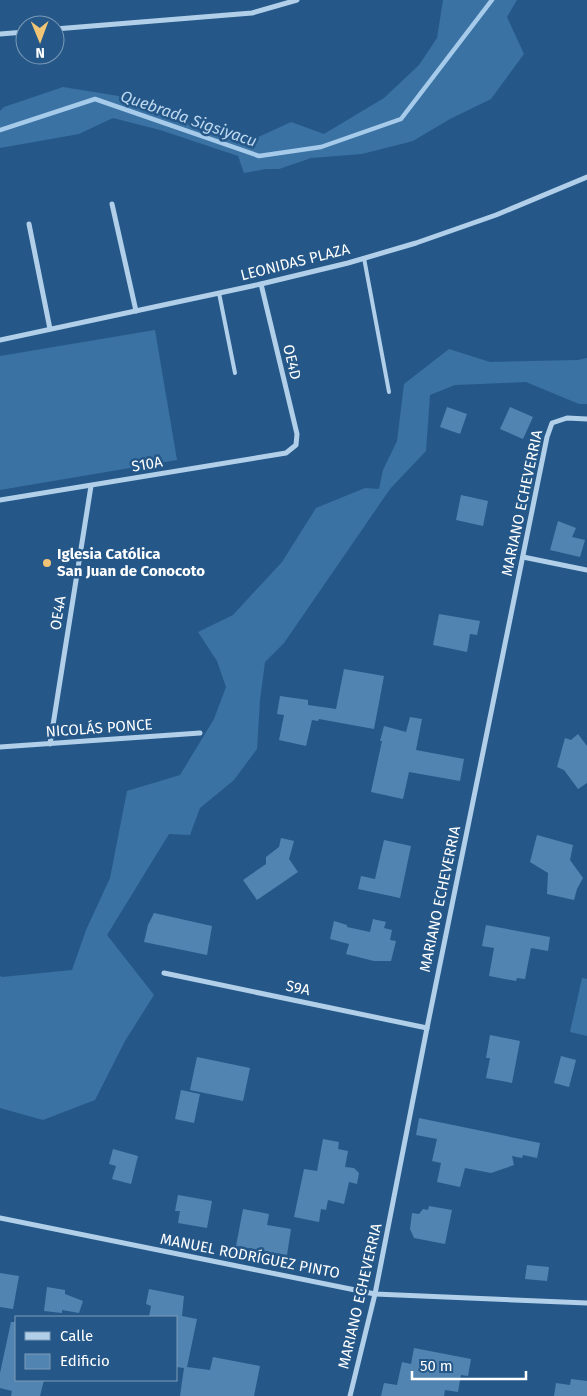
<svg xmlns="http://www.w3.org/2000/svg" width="587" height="1396" font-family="'Fira Sans',sans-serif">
	<rect width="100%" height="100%" fill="#255888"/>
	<g fill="#3a72a4">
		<polygon points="443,0 517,0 507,17 524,54 491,99 450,119 413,141 362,154 311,158 279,169 266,169 244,173 238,156 160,130 113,118 79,134 0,148 0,111 4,107 63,87 137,99 214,134 252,140 291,122 324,134 384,98 419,65 437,38"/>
		<polygon points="155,330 177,460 0,490 0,356"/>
		<polygon points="449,349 490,362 578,360 587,358 587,404 579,404 526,382 455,385 430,395 426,451 390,489 284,643 265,662 260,700 257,749 234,780 200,808 190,835 169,834 107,935 154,995 125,1041 95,1100 43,1120 0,1108 0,976 2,977 72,970 86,930 110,878 127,791 180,775 214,719 226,687 217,661 198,632 233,615 282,562 316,508 365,488 379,489 383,470 397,441 404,384"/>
		<polygon points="582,978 587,979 587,1036 570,1032"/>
	</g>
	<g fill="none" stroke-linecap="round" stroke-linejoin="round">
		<polyline stroke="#a6cbea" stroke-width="4.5" points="0,130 95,99 259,156 321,147 401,119 492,0"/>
	</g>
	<g fill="#5284b1">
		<polygon points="447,407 467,414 460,434 440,427"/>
		<polygon points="510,407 533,417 523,439 500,429"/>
		<polygon points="461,495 488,501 483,526 456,520"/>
		<polygon points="558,521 576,528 572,537 585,540 580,557 550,550"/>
		<polygon points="439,614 480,621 477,635 470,634 467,652 433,645"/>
		<polygon points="344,669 384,676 374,729 319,719 318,721 312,720 306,746 279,740 284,715 277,714 280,696 308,700 308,705 336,709"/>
		<polygon points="410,717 422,719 416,750 464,759 460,781 409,772 403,799 371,792 382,741 380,741 384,726 406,732"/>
		<polygon points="578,734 587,746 587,783 578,789 564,770 557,767 565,738 571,740"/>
		<polygon points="537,835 573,845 570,860 583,878 577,889 574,900 547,894 548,873 530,862"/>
		<polygon points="281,838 294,841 289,859 298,872 257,900 243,880 266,864 266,857 279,847"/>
		<polygon points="384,840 411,846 400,898 358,889 361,876 375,879"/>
		<polygon points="154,913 212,926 207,955 144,942 148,925"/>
		<polygon points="373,919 386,922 384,928 392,930 390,940 396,941 391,961 374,961 346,954 349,944 330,939 334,921 347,925 347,927 370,932"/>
		<polygon points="486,925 550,937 548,951 531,948 525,979 517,978 516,981 489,976 494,948 482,946"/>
		<polygon points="490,1035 520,1041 512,1083 486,1078 490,1058 486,1058"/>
		<polygon points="561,1056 576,1060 569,1087 554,1083"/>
		<polygon points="197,1057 250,1068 243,1101 190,1090"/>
		<polygon points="181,1090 200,1094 194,1123 175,1119"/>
		<polygon points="419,1118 540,1143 537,1158 523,1155 522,1158 512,1156 514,1165 491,1173 465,1168 460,1187 437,1182 441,1163 432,1161 437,1139 416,1135"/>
		<polygon points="323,1139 339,1142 338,1149 348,1151 345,1167 354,1168 359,1173 357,1184 349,1182 344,1204 328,1200 326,1210 321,1209 319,1222 294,1217 304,1169 317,1171"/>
		<polygon points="113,1149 138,1156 131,1184 112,1179 116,1166 109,1164"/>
		<polygon points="178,1195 212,1201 207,1228 178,1223 180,1211 175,1211"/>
		<polygon points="429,1206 452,1210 445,1244 414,1238 410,1229 412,1213 419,1214 423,1209 428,1210"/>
		<polygon points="243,1209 269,1214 267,1225 291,1229 287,1255 236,1246"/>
		<polygon points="527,1265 549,1267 547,1281 525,1279"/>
		<polygon points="0,1273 19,1276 13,1309 0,1307"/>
		<polygon points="47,1287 65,1290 65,1294 83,1301 79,1313 62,1310 62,1313 44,1311"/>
		<polygon points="149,1289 184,1296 182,1316 197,1319 187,1367 210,1370 213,1357 260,1366 254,1396 180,1396 184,1368 176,1367 176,1317 149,1317 151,1306 146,1304"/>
		<polygon points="11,1322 16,1322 16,1380 44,1380 40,1396 11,1396 12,1391 0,1388 0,1373"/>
		<polygon points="414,1348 471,1359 468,1376 461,1375 458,1392 445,1390 444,1396 381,1396 384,1383 397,1385 402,1362 411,1364"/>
		<polygon points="571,1379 587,1381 587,1396 554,1396 556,1383 570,1385"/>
	</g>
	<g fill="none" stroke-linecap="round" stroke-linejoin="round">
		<g stroke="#b1cfe9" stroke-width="4">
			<polyline points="364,258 389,392"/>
			<polyline points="219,293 235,373"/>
		</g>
		<g stroke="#b1cfe9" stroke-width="5">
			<polyline points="55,29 252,13 297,0"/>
			<polyline points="0,34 25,32"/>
			<polyline points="112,204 136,311"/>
			<polyline points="29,224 50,329"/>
			<polyline points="0,340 261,284 348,263 416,243 496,215 587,177"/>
			<polyline points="0,500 286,453 296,445 297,434 261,284"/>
			<polyline points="523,557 587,570"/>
			<polyline points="50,744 91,486"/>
			<polyline points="0,747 200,733"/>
			<polyline points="164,973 427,1028"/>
			<polyline points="0,1218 375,1294 587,1303"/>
			<polyline points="350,1396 375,1294 427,1028 547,437 552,423 567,418 587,419"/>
		</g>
	</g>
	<circle fill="#f2c476" stroke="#255888" stroke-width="2" cx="47" cy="563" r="5"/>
	<g text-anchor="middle" stroke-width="5" stroke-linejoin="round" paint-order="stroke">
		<g font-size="15" fill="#fff" stroke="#255888">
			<text transform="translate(295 262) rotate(-14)" y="5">LEONIDAS PLAZA</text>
			<text transform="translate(292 362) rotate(77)" y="5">OE4D</text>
			<text transform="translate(147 464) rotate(-10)" y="5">S10A</text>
			<text transform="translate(522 503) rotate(-78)" y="5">MARIANO ECHEVERRIA</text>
			<text transform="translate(58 613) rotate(-81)" y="5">OE4A</text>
			<text transform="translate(99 728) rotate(-4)" y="5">NICOLÁS PONCE</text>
			<text transform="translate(440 899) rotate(-78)" y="5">MARIANO ECHEVERRIA</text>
			<text transform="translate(298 988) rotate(12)" y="5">S9A</text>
			<text transform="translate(250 1256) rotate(11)" y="5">MANUEL RODRÍGUEZ PINTO</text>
			<text transform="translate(360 1296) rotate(-77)" y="5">MARIANO ECHEVERRIA</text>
		</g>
		<g font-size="15" font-weight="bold" fill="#fff" stroke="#255888" text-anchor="start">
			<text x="57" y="559">Iglesia Católica<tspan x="57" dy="17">San Juan de Conocoto</tspan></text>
		</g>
		<g font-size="16" font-style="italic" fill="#bdd8f0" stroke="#255888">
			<text transform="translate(189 118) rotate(19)" y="6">Quebrada Sigsiyacu</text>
		</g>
	</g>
	<rect x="15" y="1316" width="162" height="65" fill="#255888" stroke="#7c9bb8"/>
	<rect x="25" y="1332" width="25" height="8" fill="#b1cfe9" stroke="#7c9bb8"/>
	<text x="60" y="1341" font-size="15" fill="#ffffff">Calle</text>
	<rect x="25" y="1354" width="25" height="15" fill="#5284b1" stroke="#7c9bb8"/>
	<text x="60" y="1366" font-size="15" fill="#ffffff">Edificio</text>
	<g transform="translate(40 40) rotate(179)"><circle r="24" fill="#255888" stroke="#7c9bb8"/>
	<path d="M0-4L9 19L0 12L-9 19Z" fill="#f2c476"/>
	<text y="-8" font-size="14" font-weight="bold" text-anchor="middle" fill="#ffffff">N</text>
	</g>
	<path d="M412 1371v8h114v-8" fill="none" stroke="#ffffff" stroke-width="2.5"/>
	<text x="420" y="1371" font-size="15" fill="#ffffff" stroke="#255888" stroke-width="4" paint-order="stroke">50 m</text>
</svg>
